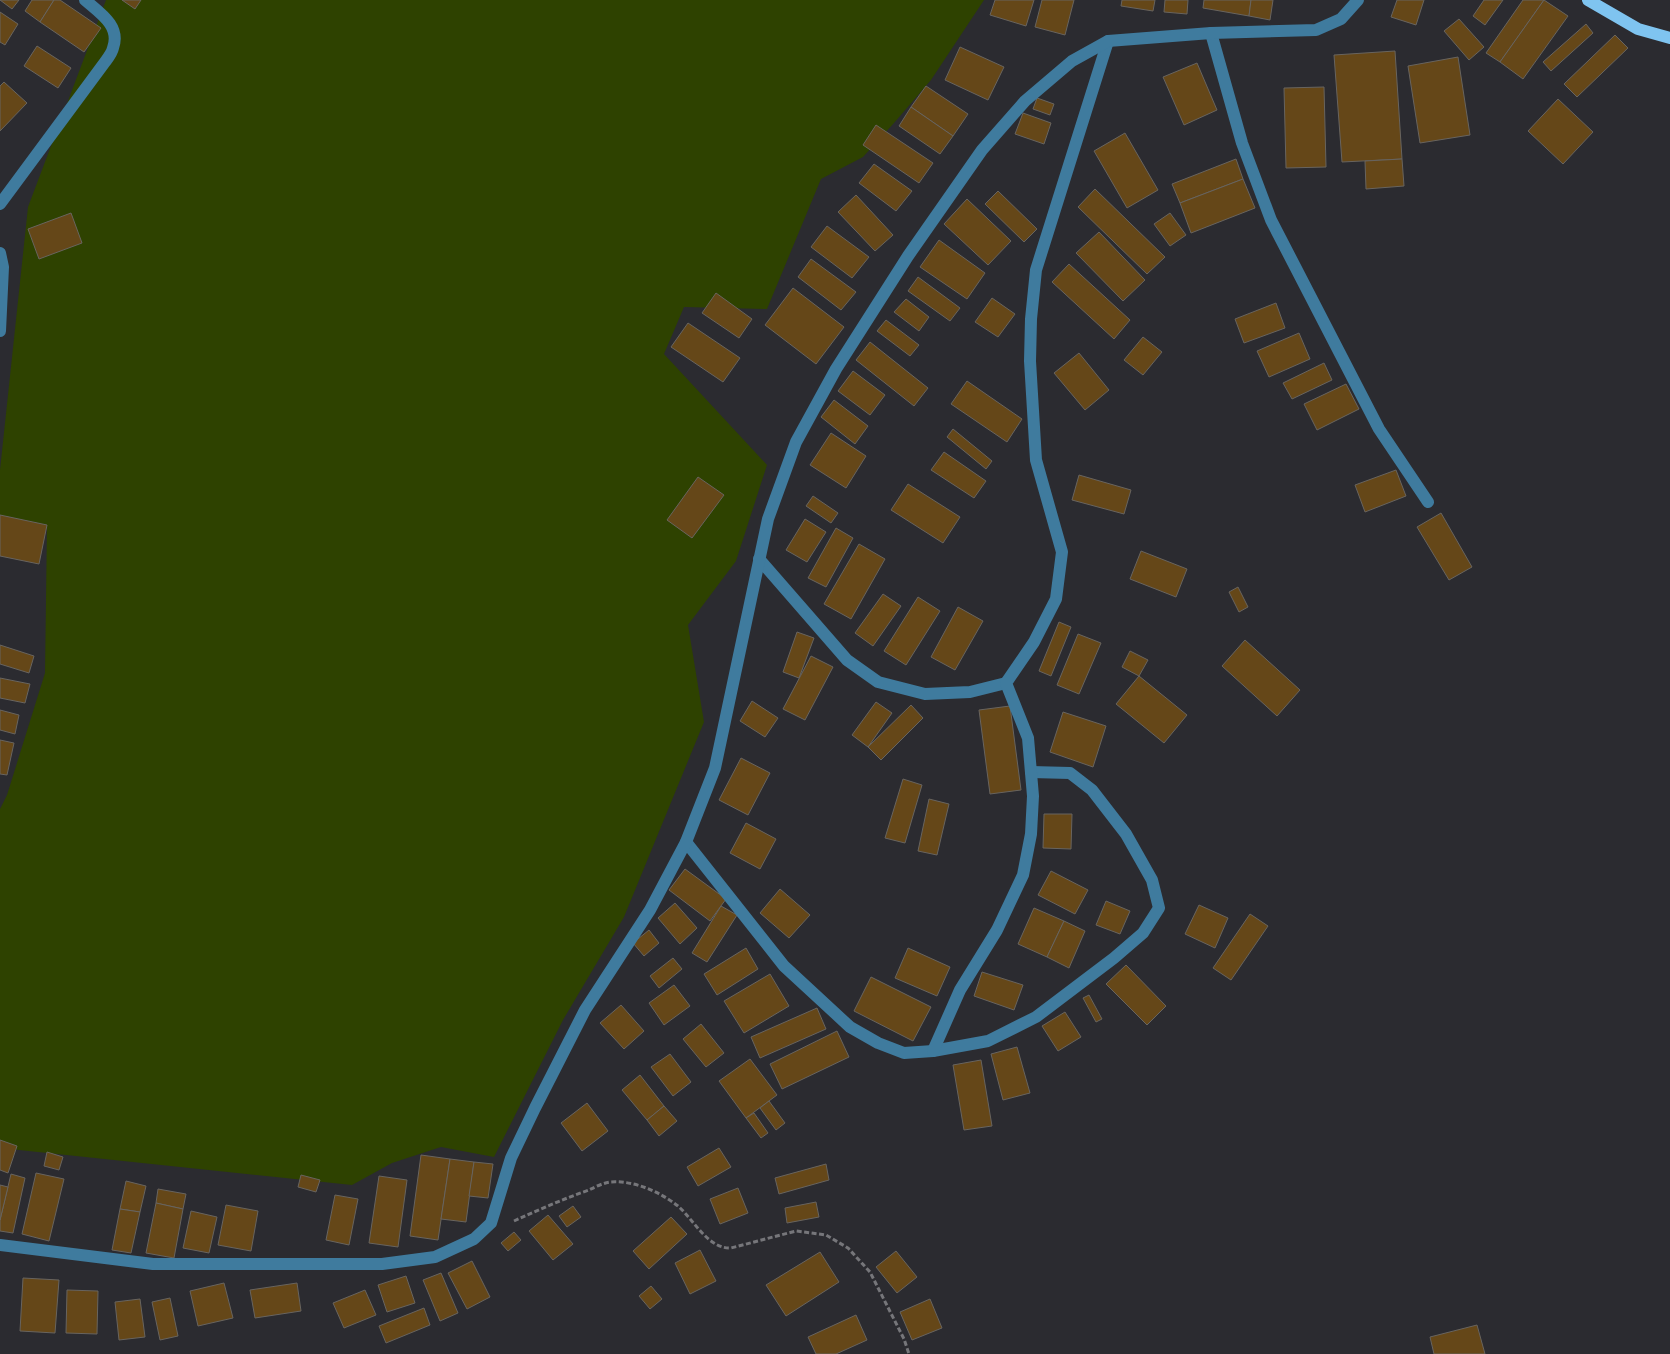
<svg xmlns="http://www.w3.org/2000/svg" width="1670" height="1354" font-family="'Noto Serif',serif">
	<rect width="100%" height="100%" fill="#2b2b30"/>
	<polygon fill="#2e4200" points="106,0 984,0 931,80 894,123 863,157 821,179 767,309 684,307 664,354 767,465 736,561 688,625 704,722 624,917 563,1020 494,1157 441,1147 392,1163 352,1185 0,1148 0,809 7,795 45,673 47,525 0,515 0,470 28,207"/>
	<g fill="#654718" stroke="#68645f">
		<polygon points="0,0 19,0 12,9"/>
		<polygon points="32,0 54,0 40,22 25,11"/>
		<polygon points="54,0 60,0 101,28 84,52 40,22"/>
		<polygon points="122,0 141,0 135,9"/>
		<polygon points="995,0 1034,0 1026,26 990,15"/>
		<polygon points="1042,0 1074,0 1065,35 1035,27"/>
		<polygon points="1122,0 1155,0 1153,11 1121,6"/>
		<polygon points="1165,0 1188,0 1187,14 1164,12"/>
		<polygon points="1204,0 1251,0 1249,16 1203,8"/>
		<polygon points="1251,0 1273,0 1270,20 1249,16"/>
		<polygon points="1397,0 1424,0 1416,25 1391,17"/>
		<polygon points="1484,0 1503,0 1485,25 1473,16"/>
		<polygon points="1523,0 1544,0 1500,62 1486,53"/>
		<polygon points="1544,0 1568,16 1523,79 1500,62"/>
		<polygon points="0,12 18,24 5,45 0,42"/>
		<polygon points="1459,19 1484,47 1469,60 1444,31"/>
		<polygon points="1586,24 1593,33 1551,71 1543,62"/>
		<polygon points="1615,35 1628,48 1577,97 1564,84"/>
		<polygon points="37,46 71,68 58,88 24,66"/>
		<polygon points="960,47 1004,67 988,100 945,80"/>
		<polygon points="1395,51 1402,159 1342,162 1334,55"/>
		<polygon points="1458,57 1470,135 1420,143 1408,66"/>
		<polygon points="1197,63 1217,110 1184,125 1163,77"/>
		<polygon points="4,82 27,103 0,131 0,86"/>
		<polygon points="926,86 968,114 953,136 911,107"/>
		<polygon points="1324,87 1326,167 1286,168 1284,88"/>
		<polygon points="1037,98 1054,104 1050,115 1033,109"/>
		<polygon points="1558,99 1593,132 1563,164 1528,131"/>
		<polygon points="911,107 953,136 940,154 899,126"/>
		<polygon points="1023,113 1051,123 1044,144 1015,134"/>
		<polygon points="876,125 933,163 919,183 863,145"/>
		<polygon points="1125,133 1158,190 1127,208 1094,151"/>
		<polygon points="1236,159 1243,179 1180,203 1172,184"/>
		<polygon points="1402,159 1404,186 1366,189 1365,161"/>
		<polygon points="874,164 912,191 896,211 859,183"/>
		<polygon points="1243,179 1255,208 1191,233 1180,203"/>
		<polygon points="1095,189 1165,257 1147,274 1078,207"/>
		<polygon points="998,191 1037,229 1024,242 985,204"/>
		<polygon points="856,195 893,235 875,251 838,212"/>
		<polygon points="967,199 1011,241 988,265 944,224"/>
		<polygon points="71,213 82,243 39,259 28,229"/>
		<polygon points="1170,213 1186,235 1170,246 1154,224"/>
		<polygon points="827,226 869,257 852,278 811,247"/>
		<polygon points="1099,232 1145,280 1123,301 1076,253"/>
		<polygon points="939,240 985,273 967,299 920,267"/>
		<polygon points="811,259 856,292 841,310 798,277"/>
		<polygon points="1069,264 1130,320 1114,339 1052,282"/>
		<polygon points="918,277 960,308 950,321 908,291"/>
		<polygon points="793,288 844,327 816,364 765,325"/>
		<polygon points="716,293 752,319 739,338 702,313"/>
		<polygon points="992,298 1015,314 998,337 975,322"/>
		<polygon points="906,299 929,317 919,331 894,312"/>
		<polygon points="1276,303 1285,328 1244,343 1235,319"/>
		<polygon points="886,320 919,345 910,356 877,331"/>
		<polygon points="688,323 740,358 723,382 671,347"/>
		<polygon points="1299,333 1310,359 1269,377 1257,351"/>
		<polygon points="1143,337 1162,352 1143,375 1124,360"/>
		<polygon points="870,342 928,388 914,406 856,360"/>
		<polygon points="1079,353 1109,390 1085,410 1054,373"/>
		<polygon points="1324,363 1332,380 1292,399 1283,383"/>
		<polygon points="853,371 885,395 870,415 838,391"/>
		<polygon points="967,381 1022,419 1007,442 951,404"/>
		<polygon points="1346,384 1359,409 1317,430 1304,404"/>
		<polygon points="834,400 868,426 855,444 821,417"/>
		<polygon points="953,429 992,461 986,469 947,437"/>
		<polygon points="831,433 866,456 846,488 810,465"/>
		<polygon points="944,452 986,481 974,498 931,470"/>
		<polygon points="1396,470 1406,496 1365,512 1355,485"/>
		<polygon points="1079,475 1131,490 1124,514 1072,500"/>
		<polygon points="698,477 724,495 692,538 667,520"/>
		<polygon points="908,484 960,517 943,543 891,510"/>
		<polygon points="813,496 838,513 831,523 806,506"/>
		<polygon points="1441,513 1472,567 1449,580 1417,527"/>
		<polygon points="0,515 47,525 39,564 0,556"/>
		<polygon points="805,519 826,532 807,562 786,550"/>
		<polygon points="836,528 853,538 826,587 808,578"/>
		<polygon points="859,544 885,559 851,619 824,604"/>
		<polygon points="1141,551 1187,569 1176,597 1130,579"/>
		<polygon points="1238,587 1248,607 1239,612 1229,592"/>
		<polygon points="883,594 901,606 873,646 855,633"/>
		<polygon points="918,597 940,611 906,665 884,651"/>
		<polygon points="958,607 983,621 955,670 931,657"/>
		<polygon points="1059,622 1071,627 1051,676 1039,671"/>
		<polygon points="797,632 814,638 799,678 783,672"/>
		<polygon points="1078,634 1101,643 1079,694 1057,685"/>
		<polygon points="1245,640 1300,690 1277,716 1222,666"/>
		<polygon points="0,645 34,656 29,673 0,664"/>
		<polygon points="1130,651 1148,660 1139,676 1122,667"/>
		<polygon points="811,656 833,667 805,720 783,709"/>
		<polygon points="1139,676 1187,715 1164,743 1116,704"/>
		<polygon points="0,678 30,684 25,703 0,698"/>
		<polygon points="752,701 778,718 765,737 740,721"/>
		<polygon points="876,702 892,713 868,747 852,735"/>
		<polygon points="911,705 923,718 881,760 868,747"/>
		<polygon points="1010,706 1021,790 990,794 979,710"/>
		<polygon points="0,710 19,715 15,734 0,730"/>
		<polygon points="1063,712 1106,726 1093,767 1050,752"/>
		<polygon points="0,740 14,743 7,775 0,774"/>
		<polygon points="741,758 770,773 748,815 719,800"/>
		<polygon points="903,779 922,785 905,843 885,838"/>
		<polygon points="929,799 949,804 937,855 918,851"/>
		<polygon points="1044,814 1072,814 1071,849 1043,848"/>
		<polygon points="746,823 776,839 760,869 730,853"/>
		<polygon points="685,869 726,899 710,921 669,890"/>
		<polygon points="1051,871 1088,890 1075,914 1038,895"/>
		<polygon points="780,889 810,915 789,938 760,913"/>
		<polygon points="1106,901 1130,911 1120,934 1096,925"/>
		<polygon points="675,903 697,928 680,944 658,918"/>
		<polygon points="1199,905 1228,918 1215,948 1185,934"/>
		<polygon points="721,906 737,915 707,962 692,953"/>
		<polygon points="1034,908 1064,921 1047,957 1018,944"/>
		<polygon points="1250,914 1268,926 1231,980 1213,968"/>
		<polygon points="1064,921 1085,931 1069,968 1047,957"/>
		<polygon points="649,930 659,943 644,956 633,943"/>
		<polygon points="746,948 758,969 717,995 704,974"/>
		<polygon points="908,948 950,967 937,996 895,978"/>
		<polygon points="673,958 682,969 659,988 650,976"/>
		<polygon points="1126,965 1166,1006 1147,1025 1106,984"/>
		<polygon points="982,972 1023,985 1014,1010 974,996"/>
		<polygon points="770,974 789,1006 744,1033 724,1001"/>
		<polygon points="871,977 931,1007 913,1041 854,1011"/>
		<polygon points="674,985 690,1006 664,1025 649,1003"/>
		<polygon points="1089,995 1102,1019 1096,1022 1083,998"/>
		<polygon points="621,1005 644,1031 624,1049 600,1023"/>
		<polygon points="817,1008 826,1029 760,1058 751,1037"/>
		<polygon points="1065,1012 1081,1037 1058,1051 1042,1026"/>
		<polygon points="701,1024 724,1053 706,1067 683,1039"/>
		<polygon points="837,1031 849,1057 782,1089 770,1064"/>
		<polygon points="1017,1047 1030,1093 1003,1100 991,1054"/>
		<polygon points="670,1054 691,1082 673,1096 651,1067"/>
		<polygon points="750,1059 777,1095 746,1118 719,1081"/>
		<polygon points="981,1060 992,1126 964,1130 953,1065"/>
		<polygon points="640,1075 664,1106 647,1120 622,1090"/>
		<polygon points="769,1101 785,1123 776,1130 760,1108"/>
		<polygon points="587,1103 608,1131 582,1151 561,1123"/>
		<polygon points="664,1106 677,1121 659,1136 647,1120"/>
		<polygon points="754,1113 768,1133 761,1138 746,1118"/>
		<polygon points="0,1140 17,1146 8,1173 0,1170"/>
		<polygon points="719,1148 731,1167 698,1186 687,1167"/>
		<polygon points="47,1152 63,1157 59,1170 44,1166"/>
		<polygon points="421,1155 450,1159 438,1240 410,1236"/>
		<polygon points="450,1159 474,1162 466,1222 441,1219"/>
		<polygon points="474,1162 493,1164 488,1198 469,1196"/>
		<polygon points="826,1164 829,1180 779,1194 775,1178"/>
		<polygon points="36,1173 64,1179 49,1241 22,1234"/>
		<polygon points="11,1174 25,1178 13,1233 0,1231 0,1220"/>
		<polygon points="301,1175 320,1180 316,1192 298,1187"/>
		<polygon points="379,1176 407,1180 398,1247 369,1243"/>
		<polygon points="126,1181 146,1186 140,1212 120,1209"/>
		<polygon points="0,1185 8,1187 0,1220"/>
		<polygon points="738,1188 748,1213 720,1224 710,1199"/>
		<polygon points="158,1189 186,1194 183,1209 156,1203"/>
		<polygon points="335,1195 358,1199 349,1245 326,1240"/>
		<polygon points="816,1202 819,1217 787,1223 785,1208"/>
		<polygon points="156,1203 183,1209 174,1258 146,1253"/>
		<polygon points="226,1205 258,1211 251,1251 218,1245"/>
		<polygon points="573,1206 581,1217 567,1227 559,1216"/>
		<polygon points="120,1209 140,1212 131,1253 112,1250"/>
		<polygon points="191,1211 217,1217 209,1253 183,1248"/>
		<polygon points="548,1215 573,1244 553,1260 529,1231"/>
		<polygon points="671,1217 687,1234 649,1269 633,1251"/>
		<polygon points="514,1232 521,1240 508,1251 501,1243"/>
		<polygon points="700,1250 716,1281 690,1294 675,1263"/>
		<polygon points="896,1251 917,1277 897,1293 876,1267"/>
		<polygon points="820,1252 839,1282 786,1316 766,1285"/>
		<polygon points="472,1261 490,1297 467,1309 448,1273"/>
		<polygon points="441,1273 458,1313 440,1321 423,1280"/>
		<polygon points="406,1276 415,1303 387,1312 378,1285"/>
		<polygon points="23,1278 59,1280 55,1333 20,1331"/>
		<polygon points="224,1283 233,1318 198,1326 190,1291"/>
		<polygon points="297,1283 301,1311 255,1318 250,1290"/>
		<polygon points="651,1286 662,1299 650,1309 639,1296"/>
		<polygon points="67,1290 98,1291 97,1334 66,1333"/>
		<polygon points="365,1290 376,1315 344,1328 333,1303"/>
		<polygon points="170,1298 178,1336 160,1340 152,1302"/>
		<polygon points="140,1299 145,1337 119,1340 115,1302"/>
		<polygon points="930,1299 942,1328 912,1340 900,1312"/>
		<polygon points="424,1308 430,1325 386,1343 379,1326"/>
		<polygon points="856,1315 867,1340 836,1354 816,1354 808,1337"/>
		<polygon points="1477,1325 1485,1354 1434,1354 1430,1337"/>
	</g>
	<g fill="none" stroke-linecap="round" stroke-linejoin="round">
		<path stroke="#76767a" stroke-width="3" stroke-dasharray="5 2.5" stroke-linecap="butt" d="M514 1221C538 1210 563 1199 589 1190 595 1187 603 1183 610 1182 634 1180 660 1192 678 1206 694 1220 708 1249 731 1248L796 1231 826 1235 848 1248 870 1272 904 1339 909 1354"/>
		<g stroke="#3f7b9e" stroke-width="12">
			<polyline points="1211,33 1242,143 1271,220 1379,429 1428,502"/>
			<path d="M0 204 105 62C108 58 112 53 113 48 121 26 100 13 85 0"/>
			<polyline points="0,253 3,267 0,331"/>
			<polyline points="759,559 847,660 878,682 925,694 970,692 1006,683"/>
			<polyline points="686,842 784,966 850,1027 878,1043 904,1053 933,1051 988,1041 1036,1017 1114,958 1143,933 1159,908 1152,880 1126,834 1092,790 1070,773 1031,772"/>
			<polyline points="933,1051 960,990 997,930 1023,875 1031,834 1033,796 1028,738 1006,683 1034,642 1056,599 1062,552 1036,460 1030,361 1031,319 1036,270 1108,41"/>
			<polyline points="0,1245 153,1264 382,1264 435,1257 474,1239 491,1223 511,1158 535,1108 585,1010 650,910 686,842 715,768 768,519 796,442 836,369 908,256 982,150 1025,101 1072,61 1108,41 1211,33 1316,30 1341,19 1358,0"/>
		</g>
		<polyline stroke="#7fc4f0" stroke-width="12" points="1588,0 1638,29 1670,38"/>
	</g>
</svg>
